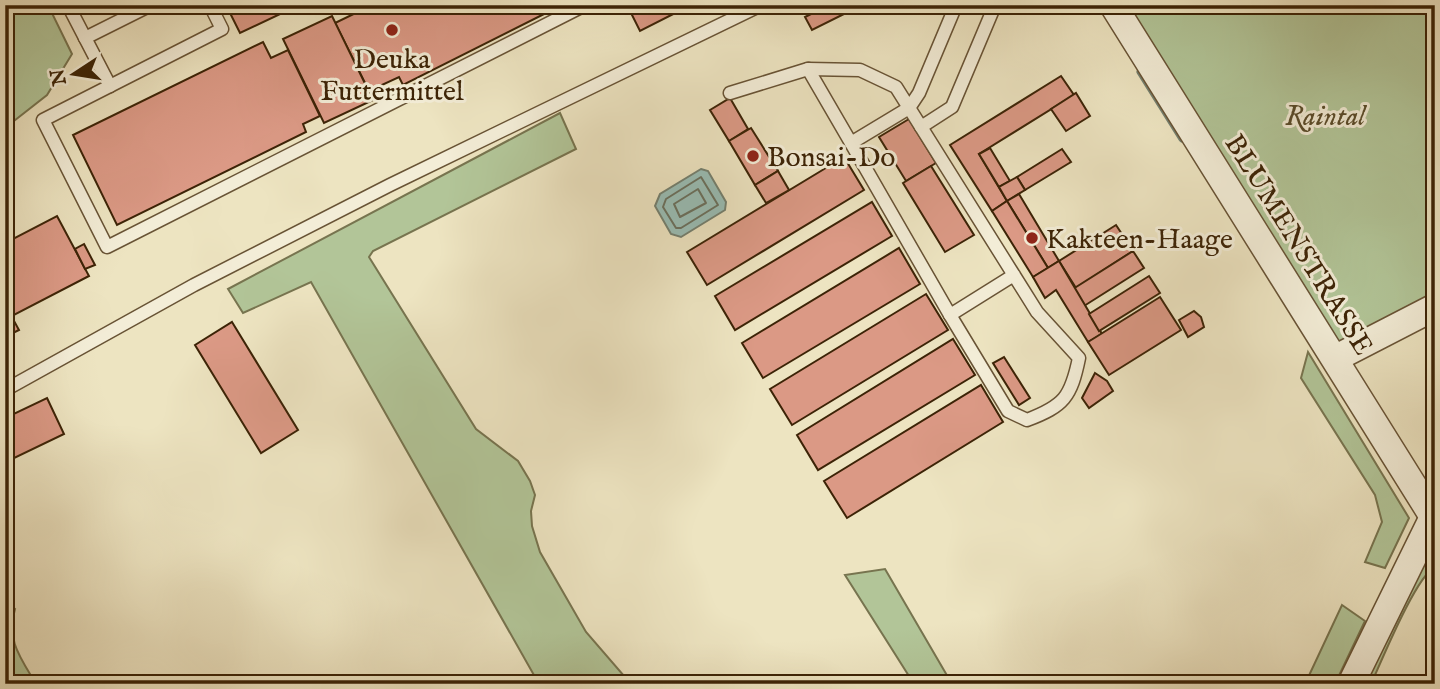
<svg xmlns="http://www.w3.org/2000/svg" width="1440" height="689" font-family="'IM FELL English',serif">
	<rect width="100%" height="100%" fill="#ede4c1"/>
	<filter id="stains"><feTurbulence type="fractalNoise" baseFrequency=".00286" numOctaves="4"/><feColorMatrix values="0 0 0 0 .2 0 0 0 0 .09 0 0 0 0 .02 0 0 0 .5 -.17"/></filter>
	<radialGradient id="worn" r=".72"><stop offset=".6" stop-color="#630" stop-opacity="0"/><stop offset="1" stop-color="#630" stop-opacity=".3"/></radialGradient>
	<g fill="#b2c598" stroke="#77744f" stroke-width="2">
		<polygon points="5,5 48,5 72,54 47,95 5,128"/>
		<polygon points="1128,5 1435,5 1435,295 1338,344"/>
		<polygon points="560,113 576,149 373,251 369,257 476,429 518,461 530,481 535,495 531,511 532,526 540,552 586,632 631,684 539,684 311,282 243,313 228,289"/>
		<polygon points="1308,352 1409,518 1385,568 1365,562 1382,522 1375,495 1301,378"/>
		<path d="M1435 543V567C1416 576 1382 660 1371 684H1358Z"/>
		<polygon points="885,569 952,684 914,684 845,575"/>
		<path d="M5 602 15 609C6 640 20 657 36 684H5Z"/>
		<polygon points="1342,605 1365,621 1335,684 1305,684"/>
	</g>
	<polygon fill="#99beb6" stroke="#748070" stroke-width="2" points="701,169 708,171 726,202 725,210 681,237 671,234 655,206 660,194"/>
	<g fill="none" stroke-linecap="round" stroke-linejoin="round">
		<g stroke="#6a705e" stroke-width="2">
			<polygon points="701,177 718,205 681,228 676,228 663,207 666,199"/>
			<polygon points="698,189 706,203 680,217 674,204"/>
		</g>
		<g stroke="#748070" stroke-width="7">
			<polyline points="1140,72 1182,139"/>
			<polyline points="5,674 12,684"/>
		</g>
	</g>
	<g fill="#db9985" stroke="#3c2306" stroke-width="2">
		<polygon points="226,5 294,5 295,7 240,33"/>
		<polygon points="360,5 562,5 403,85 399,77 369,91 335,23 362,10"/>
		<polygon points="627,5 691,5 640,31"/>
		<polygon points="829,5 862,5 812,30 805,17"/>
		<polygon points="332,16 373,100 324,123 283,39"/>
		<polygon points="263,42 271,58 288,50 320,116 303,124 306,132 117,225 73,135"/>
		<polygon points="1061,76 1074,95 979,154 1007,201 992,211 950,145"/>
		<polygon points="1076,93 1090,116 1066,131 1051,109"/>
		<polygon points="730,98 748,129 729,141 710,110"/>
		<polygon points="909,119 936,163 906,181 879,137"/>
		<polygon points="751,128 778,171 755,185 729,141"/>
		<polygon points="990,148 1010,181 999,187 979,154"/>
		<polygon points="1062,149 1071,162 1025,190 1017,177"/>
		<polygon points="844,157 864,190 707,285 687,252"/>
		<polygon points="931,166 974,235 945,252 903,183"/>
		<polygon points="778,171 789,190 766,203 755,185"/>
		<polygon points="1017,177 1025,190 1007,201 999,187"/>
		<polygon points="1019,194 1059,261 1048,268 1007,201"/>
		<polygon points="1007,201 1048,268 1033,277 992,211"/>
		<polygon points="872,202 892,236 735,330 715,296"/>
		<polygon points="57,216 89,276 12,316 5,304 5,243"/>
		<polygon points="1116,225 1133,251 1076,288 1059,261"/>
		<polygon points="84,244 95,265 85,269 75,249"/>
		<polygon points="899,248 920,284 763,378 742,343"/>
		<polygon points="1133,251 1144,268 1084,306 1073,289"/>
		<polygon points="1059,261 1102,334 1088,342 1056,290 1045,298 1033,277"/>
		<polygon points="1149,276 1160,293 1099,331 1089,314"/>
		<polygon points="926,294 948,330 792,425 770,389"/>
		<polygon points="1160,297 1181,330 1109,375 1088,342"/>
		<polygon points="8,310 19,330 5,337 5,312"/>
		<polygon points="1194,311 1201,317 1204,327 1188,337 1179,320"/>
		<polygon points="232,322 298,430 261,453 195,345"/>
		<polygon points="953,339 975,375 818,470 797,435"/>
		<polygon points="1004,357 1030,398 1019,405 993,363"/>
		<polygon points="1095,373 1107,381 1113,391 1089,408 1082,398"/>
		<polygon points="981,385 1003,422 847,518 824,481"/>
		<polygon points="47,398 64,434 8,461 5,418"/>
	</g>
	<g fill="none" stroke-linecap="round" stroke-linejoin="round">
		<g stroke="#685335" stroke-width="15">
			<g id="service">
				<polyline points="68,5 110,86"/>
				<polyline points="210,5 222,29 43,120 107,247 585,5"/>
				<polyline points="85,38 151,5"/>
				<path d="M808 69 860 70 896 87 1037 312 1079 358C1071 397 1064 406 1027 420L1008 411 950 315 1014 275"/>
				<polyline points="730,93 808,69 851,143"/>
				<polyline points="921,127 952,107 995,5"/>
				<polyline points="950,315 851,143 909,108 919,93 956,5"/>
				<polyline points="5,390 194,285 390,185 761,5"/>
			</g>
		</g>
		<g stroke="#685335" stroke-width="29">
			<g id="minor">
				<polyline points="1113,5 1435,520"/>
				<polyline points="1336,358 1435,307"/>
				<polyline points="1351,684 1433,517"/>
			</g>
		</g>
		<use href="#service" stroke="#f3edd7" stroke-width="12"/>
		<use href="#minor" stroke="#f3edd7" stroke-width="26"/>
	</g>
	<g fill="#8f2418" stroke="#f3edd7" stroke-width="2.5">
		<circle cx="392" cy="30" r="7"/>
		<circle cx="753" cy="156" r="7"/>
		<circle cx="1032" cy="238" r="7"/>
	</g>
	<g text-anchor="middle" stroke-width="6" stroke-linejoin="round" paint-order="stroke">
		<g font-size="28" fill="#3c2306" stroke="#f3edd7" text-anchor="start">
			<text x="392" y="68" text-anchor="middle">Deuka<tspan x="392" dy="32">Futtermittel</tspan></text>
			<text x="767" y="166">Bonsai-Do</text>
			<text x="1046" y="248">Kakteen-Haage</text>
		</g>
		<g font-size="28" font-style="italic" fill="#5a4c2a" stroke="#f3edd7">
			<text x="1325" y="125">Raintal</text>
		</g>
		<g font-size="28" fill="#3c2306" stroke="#f3edd7">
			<text transform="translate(1300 244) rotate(58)" y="10">BLUMENSTRASSE</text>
		</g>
	</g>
	<rect width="1440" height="689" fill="none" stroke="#ede4c1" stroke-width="28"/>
	<rect x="7" y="7" width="1426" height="675" fill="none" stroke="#3c2306" stroke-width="3.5"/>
	<rect x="14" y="14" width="1412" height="661" fill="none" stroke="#3c2306" stroke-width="2"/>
	<g transform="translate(74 74) rotate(258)" stroke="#f3edd7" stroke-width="5" paint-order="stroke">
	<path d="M0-5L12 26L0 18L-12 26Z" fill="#3c2306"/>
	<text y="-10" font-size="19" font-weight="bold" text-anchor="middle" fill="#3c2306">N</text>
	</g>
	<rect width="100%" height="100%" filter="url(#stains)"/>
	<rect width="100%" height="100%" fill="url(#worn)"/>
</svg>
